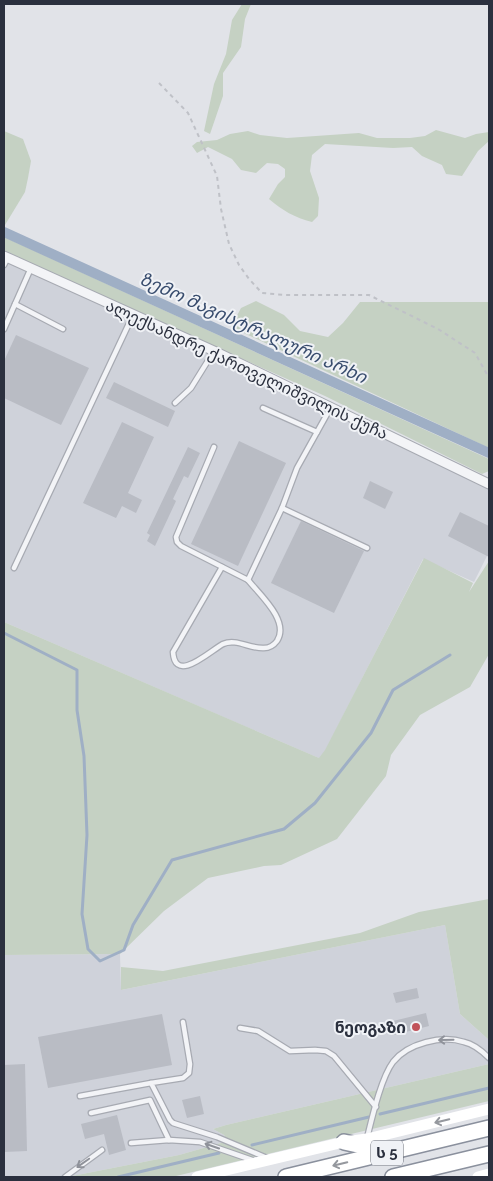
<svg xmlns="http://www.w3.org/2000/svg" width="493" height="1181" font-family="Raleway,'Noto Sans Georgian',sans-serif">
	<rect width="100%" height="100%" fill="#e1e3e8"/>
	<g fill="#cfd2da">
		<polygon points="4,256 489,486 489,552 474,582 423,559 321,759 4,622"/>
		<polygon points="445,925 460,1014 489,1040 489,1064 226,1125 213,1129 224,1135 228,1141 179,1155 67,1177 4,1177 4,955 120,954 121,990"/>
	</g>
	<g fill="#c5d1c3">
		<polygon points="242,4 251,4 245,19 241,47 223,73 223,96 210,134 204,131 214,84 226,54 232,20"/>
		<path d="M436 130 465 138 476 134 489 132V141L478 151 462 176 446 174 442 165 422 156 412 147 393 148 325 144 312 155 310 171 319 198 318 216 312 222C295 218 282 210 269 199L278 184 285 177V169L278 164 267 163 256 173 241 170 232 159 208 147 197 153 192 146 197 142 217 140 230 134 248 131 260 135 287 138 359 133 377 138H410L425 136Z"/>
		<polygon points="4,131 23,139 31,161 28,178 25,192 5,225"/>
		<polygon points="4,237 489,459 489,471 482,474 325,396 28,263 4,250"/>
		<polygon points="256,301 284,315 300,331 328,337 343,323 360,302 489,302 489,448 231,327 241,308"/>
		<polygon points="424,558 473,583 469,592 489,561 489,654 470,687 420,715 391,755 386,776 337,839 281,865 264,866 208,878 164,911 120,954 4,955 4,622 319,758 325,750"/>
		<polygon points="489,899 489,1040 460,1014 445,925 121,990 121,967 163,971 360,933 419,912"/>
		<polygon points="489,1064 489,1101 172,1177 67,1177 179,1155 228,1141 224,1135 213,1129 226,1125"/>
	</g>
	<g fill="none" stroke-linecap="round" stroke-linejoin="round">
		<g stroke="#9fafc5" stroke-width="3">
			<polyline points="4,633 77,670 77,710 84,756 87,835 82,914 88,949 100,961 124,950 133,925 172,860 284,829 315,803 371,733 393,690 450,655"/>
			<polyline points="380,1114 489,1088"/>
			<polyline points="252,1145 369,1117"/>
			<polyline points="118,1177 219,1153"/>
		</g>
		<polyline stroke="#9fafc5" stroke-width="10" points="4,232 489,453"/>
	</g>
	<g fill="#b9bcc4">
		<polygon points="16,335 89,368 61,425 4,398 4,361"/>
		<polygon points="114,382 175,411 168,427 106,398"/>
		<polygon points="122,422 154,437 128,493 142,500 136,513 122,506 116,518 83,503"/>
		<polygon points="239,441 286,463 238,566 191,544"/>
		<polygon points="188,447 200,453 188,478 184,476 173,499 176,501 155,546 147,541 150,535 147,533"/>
		<polygon points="370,481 393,492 385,509 363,498"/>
		<polygon points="460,512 489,526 489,557 448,536"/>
		<polygon points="301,521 364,551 334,613 271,583"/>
		<polygon points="417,988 419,998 396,1003 393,993"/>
		<polygon points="426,1013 429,1026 394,1035 389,1022"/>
		<polygon points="162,1014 172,1065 48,1088 38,1037"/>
		<polygon points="25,1064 27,1151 4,1152 4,1065"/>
		<polygon points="200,1096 204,1114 187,1118 182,1100"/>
		<polygon points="117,1115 126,1150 109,1155 104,1134 85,1139 81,1124"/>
	</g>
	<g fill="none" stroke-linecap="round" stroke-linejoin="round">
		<g stroke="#a7aab2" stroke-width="7">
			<g id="lane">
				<polyline points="4,265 8,257"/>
				<polyline points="15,304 63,329"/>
				<polyline points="4,329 31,268"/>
				<polyline points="175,403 191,388 214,351"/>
				<polyline points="263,408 317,432"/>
				<polyline points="214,447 176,537 177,542 181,546 248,580 282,508 297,468 331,407"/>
				<polyline points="282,508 367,548"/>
				<path d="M222 567 173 652C175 685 211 650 223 644 236 638 250 649 264 648 269 648 274 645 277 641 290 621 260 595 248 580"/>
				<polyline points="14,568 133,315"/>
				<polyline points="183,1022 190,1064 189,1073 183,1078 151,1083 170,1120 173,1123 217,1137 267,1158"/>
				<polyline points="240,1028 258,1031 290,1051 315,1050 326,1051 334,1056 376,1107"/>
				<polyline points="80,1096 151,1083"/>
				<polyline points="91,1113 150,1100 169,1140"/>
				<path d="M367 1138C372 1118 381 1078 393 1062 408 1043 442 1035 464 1042 474 1044 482 1051 489 1058"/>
				<polyline points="131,1143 169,1140 200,1142 252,1160"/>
				<polyline points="65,1177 102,1150"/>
			</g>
		</g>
		<g stroke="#a7aab2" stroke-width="11">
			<polyline id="street" points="4,256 214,351 489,484"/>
		</g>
		<g stroke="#8a909d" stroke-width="18">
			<g id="highway">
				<polyline points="344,1142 385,1151"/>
				<polyline points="286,1177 489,1128"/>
				<polyline points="393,1177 489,1154"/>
			</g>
		</g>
		<polyline stroke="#bfc1c7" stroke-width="2" stroke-dasharray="4 4" stroke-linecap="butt" points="159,83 188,113 217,176 221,209 229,244 239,265 249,279 262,293 285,295 369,295 438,329 475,353 489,378"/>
		<use href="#lane" stroke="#f3f4f7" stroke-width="4.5"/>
		<use href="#street" stroke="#f3f4f7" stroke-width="9"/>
		<g stroke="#fff" stroke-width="11">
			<polyline points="197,1177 344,1142 367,1139 489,1109"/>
			<polyline points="478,1177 489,1174"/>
		</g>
		<use href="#highway" stroke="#fff" stroke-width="15"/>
	</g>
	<defs><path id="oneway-shaft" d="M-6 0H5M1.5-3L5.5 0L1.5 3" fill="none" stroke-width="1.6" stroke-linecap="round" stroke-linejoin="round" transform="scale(1.25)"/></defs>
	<g stroke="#8f929a">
		<use href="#oneway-shaft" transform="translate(446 1040) rotate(179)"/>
		<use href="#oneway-shaft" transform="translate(212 1146) rotate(-161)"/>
		<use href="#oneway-shaft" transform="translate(83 1163) rotate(145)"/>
	</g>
	<g stroke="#95989e">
		<use href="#oneway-shaft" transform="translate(442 1121) rotate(166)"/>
		<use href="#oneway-shaft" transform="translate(340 1164) rotate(166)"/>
	</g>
	<circle fill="#c1525a" stroke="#f0f2f6" stroke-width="2" cx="416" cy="1027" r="5"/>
	<g text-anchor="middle" stroke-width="4" stroke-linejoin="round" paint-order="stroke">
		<rect fill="#f0f2f6" stroke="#666a75" stroke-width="1" x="371" y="1140.5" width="32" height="25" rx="4"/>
		<g font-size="15" font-weight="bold" fill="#2b303e">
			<text x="387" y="1158">ს 5</text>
		</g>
		<g font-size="16" fill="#2b303e" stroke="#f0f2f6">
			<text transform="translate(247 369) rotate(25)" y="6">ალექსანდრე ქართველიშვილის ქუჩა</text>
		</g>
		<g font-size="16" font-weight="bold" fill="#2b303e" stroke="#f0f2f6" text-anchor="end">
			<text x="406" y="1033">ნეოგაზი</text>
		</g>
		<g font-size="18" font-style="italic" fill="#394d6e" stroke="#f0f2f6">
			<text transform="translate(253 328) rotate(24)" y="6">ზემო მაგისტრალური არხი</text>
		</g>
	</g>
	<rect width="493" height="1181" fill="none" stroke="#2b303e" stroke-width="10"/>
</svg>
